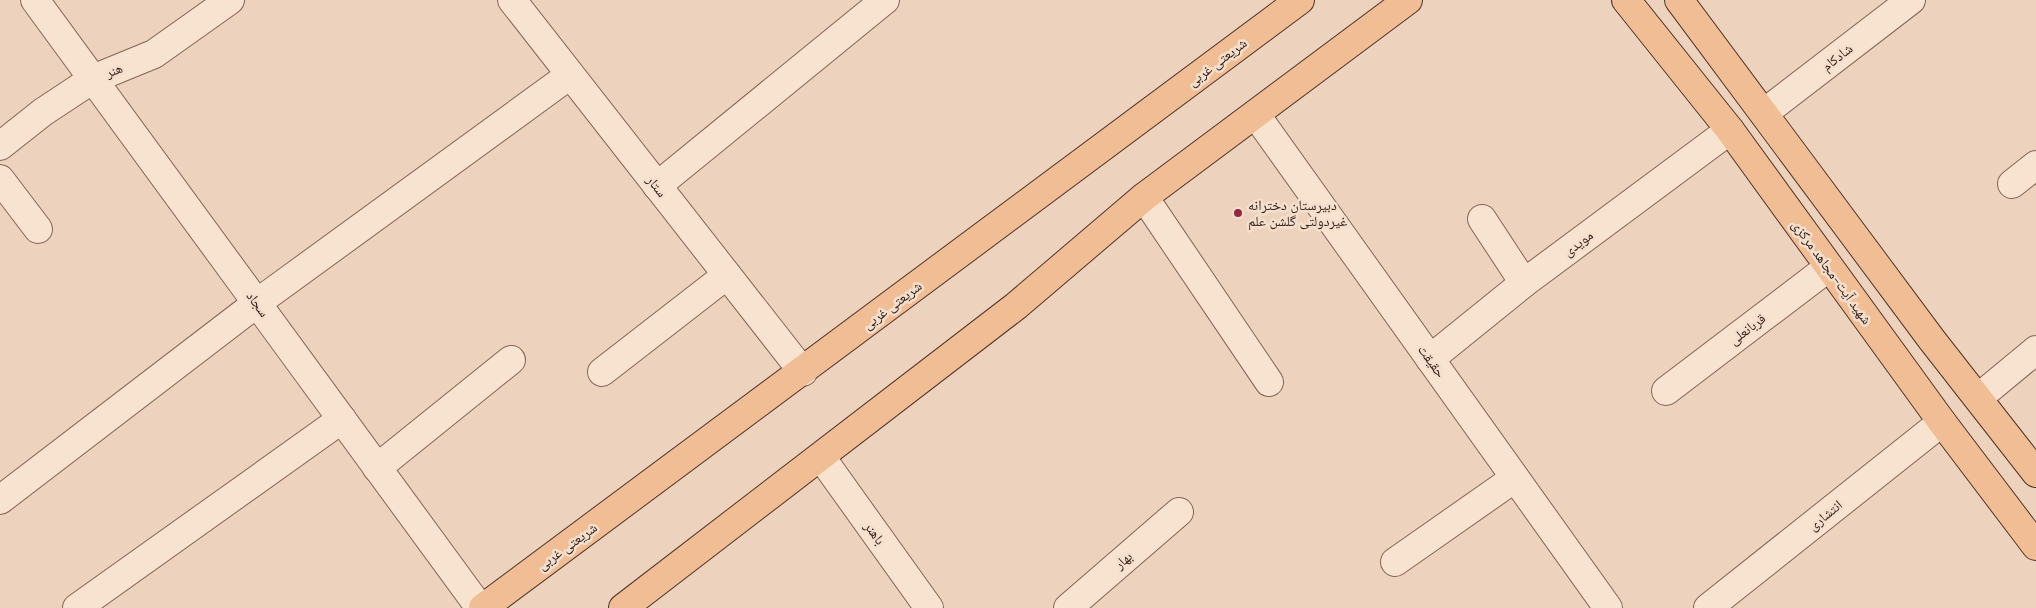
<svg xmlns="http://www.w3.org/2000/svg" width="2036" height="608" font-family="'Playfair Display','Noto Naskh Arabic',serif">
	<rect width="100%" height="100%" fill="#edd3bd"/>
	<g fill="none" stroke-linecap="round" stroke-linejoin="round">
		<g stroke="#846457" stroke-width="30">
			<g id="minor">
				<polyline points="35,0 480,608"/>
				<polyline points="512,0 803,372"/>
				<polyline points="1764,113 1911,0"/>
				<polyline points="1256,115 1608,608"/>
				<polyline points="0,146 43,112 93,79 154,54 230,0"/>
				<polyline points="0,179 38,229"/>
				<polyline points="2012,184 2036,165"/>
				<polyline points="657,186 885,0"/>
				<polyline points="1144,197 1269,382"/>
				<polyline points="1482,219 1524,283"/>
				<polyline points="1430,359 1524,283 1730,130"/>
				<polyline points="602,372 727,275"/>
				<polyline points="1666,391 1829,267"/>
				<polyline points="1978,398 2036,350"/>
				<polyline points="821,457 929,608"/>
				<polyline points="377,468 511,360"/>
				<polyline points="0,500 257,303 570,75"/>
				<polyline points="1395,562 1515,478"/>
				<polyline points="77,608 342,419"/>
				<polyline points="1068,608 1179,512"/>
				<polyline points="1708,608 1942,422"/>
			</g>
		</g>
		<g stroke="#51342b" stroke-width="30">
			<g id="major">
				<polyline points="1626,0 1730,130 1942,422 2036,546"/>
				<polyline points="1679,0 1932,340 2036,473"/>
				<polyline points="483,608 1300,0"/>
				<polyline points="623,608 1016,306 1144,197 1408,0"/>
			</g>
		</g>
		<use href="#minor" stroke="#f8e2d0" stroke-width="28"/>
		<use href="#major" stroke="#f1bd94" stroke-width="28"/>
	</g>
	<circle fill="#922843" stroke="#f4dfcd" stroke-width="2" cx="1238" cy="213" r="5"/>
	<g text-anchor="middle" stroke-width="5" stroke-linejoin="round" paint-order="stroke">
		<g font-size="14" fill="#34211b" stroke="#f4dfcd">
			<text transform="translate(1837 57) rotate(-38)" y="5">شادکام</text>
			<text transform="translate(1217 62) rotate(-37)" y="5">شریعتی غربی</text>
			<text transform="translate(114 70) rotate(-22)" y="5">هنر</text>
			<text transform="translate(657 186) rotate(52)" y="5">ستار</text>
			<text transform="translate(1578 243) rotate(-37)" y="5">مویدی</text>
			<text transform="translate(1832 272) rotate(54)" y="5">شهید آیت-مجاهد مرکزی</text>
			<text transform="translate(258 304) rotate(54)" y="5">سجاد</text>
			<text transform="translate(892 305) rotate(-37)" y="5">شریعتی غربی</text>
			<text transform="translate(1747 329) rotate(-37)" y="5">قربانعلی</text>
			<text transform="translate(1432 361) rotate(54)" y="5">حقیقت</text>
			<text transform="translate(1825 515) rotate(-39)" y="5">انتشاری</text>
			<text transform="translate(875 533) rotate(54)" y="5">باهنر</text>
			<text transform="translate(567 546) rotate(-36)" y="5">شریعتی غربی</text>
			<text transform="translate(1123 560) rotate(-41)" y="5">بهار</text>
		</g>
		<g font-size="14" fill="#34211b" stroke="#f4dfcd" text-anchor="start">
			<text x="1248" y="210">دبیرستان دخترانه<tspan x="1248" dy="16">غیردولتی گلشن علم</tspan></text>
		</g>
	</g>
</svg>
